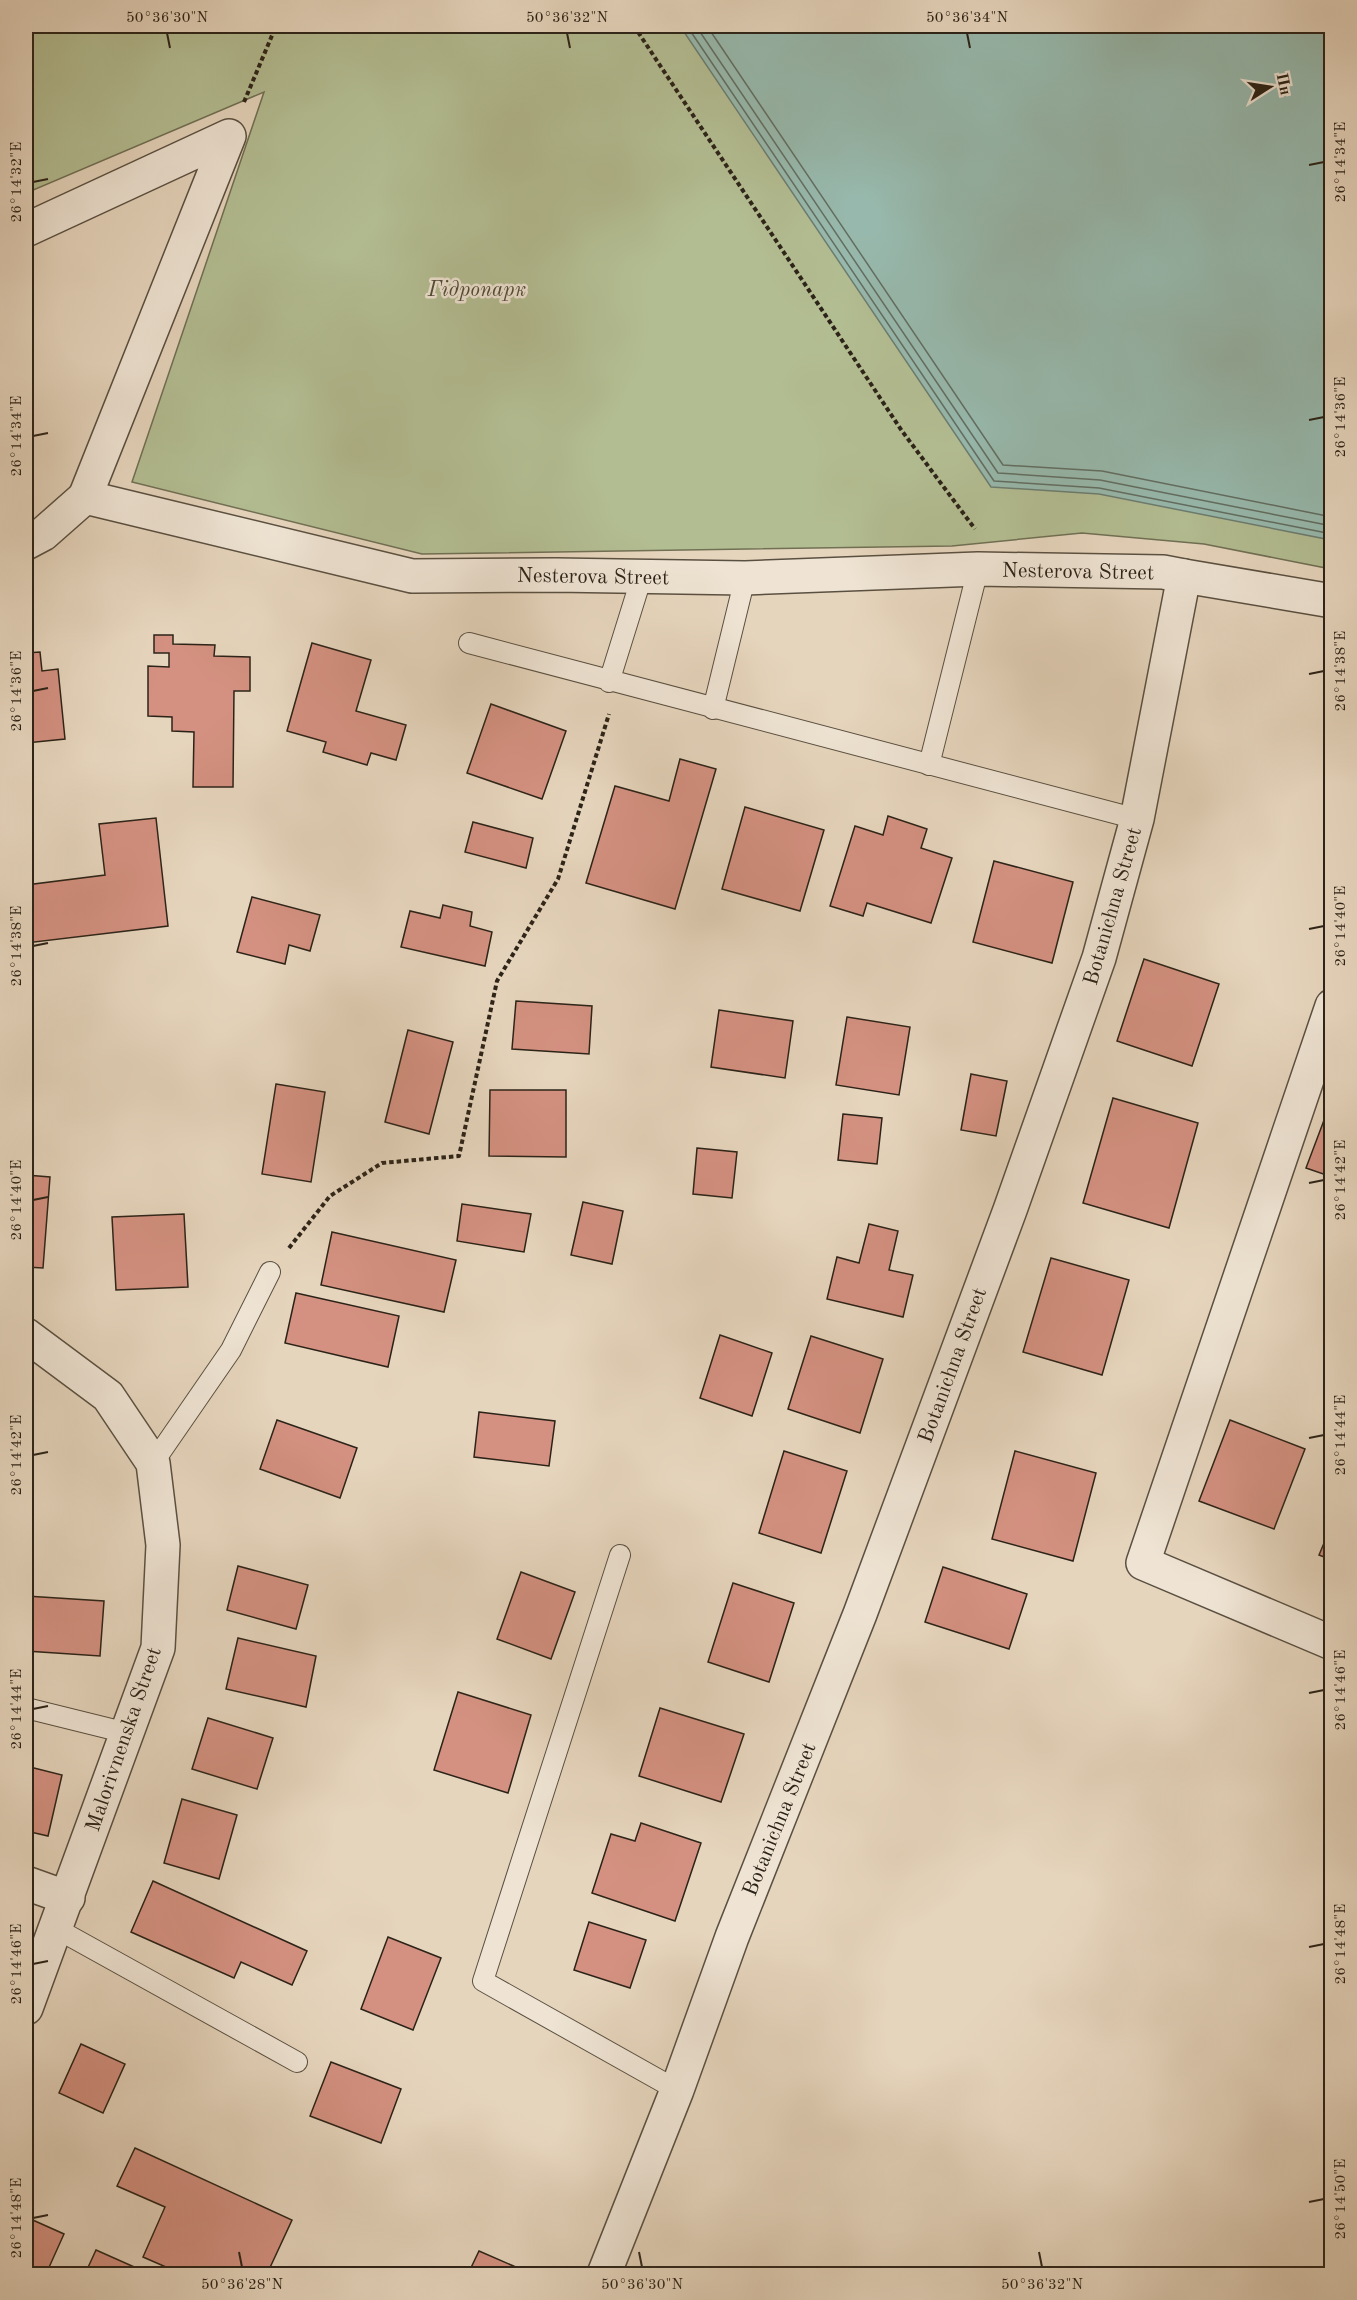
<svg xmlns="http://www.w3.org/2000/svg" width="1357" height="2300" font-family="'Old Standard TT',serif">
	<rect width="100%" height="100%" fill="#e6d5bd"/>
	<filter id="stains"><feTurbulence type="fractalNoise" baseFrequency=".00333" numOctaves="4"/><feColorMatrix values="0 0 0 0 .2 0 0 0 0 .09 0 0 0 0 .02 0 0 0 .5 -.17"/></filter>
	<radialGradient id="worn" r=".72"><stop offset=".6" stop-color="#630" stop-opacity="0"/><stop offset="1" stop-color="#630" stop-opacity=".3"/></radialGradient>
	<polygon fill="#b3bd92" stroke="#707055" stroke-width="1.5" points="26,26 1331,26 1331,569 1204,544 1082,533 952,546 422,554 132,482 264,92 31,191 26,189"/>
	<polygon fill="#97b9ad" stroke="#6c7d71" stroke-width="1.5" points="680,26 1331,26 1331,540 1099,494 991,487"/>
	<g fill="none" stroke-linecap="round" stroke-linejoin="round">
		<g stroke="#626e62" stroke-width="1.5">
			<polyline points="687,26 994,481 1099,488 1332,534"/>
			<polyline points="696,26 998,473 1100,480 1332,526"/>
			<polyline points="707,26 1003,465 1102,471 1332,517"/>
		</g>
	</g>
	<g fill="#d49181" stroke="#2c2318" stroke-width="1.5">
		<polygon points="154,635 173,635 173,644 215,645 214,656 250,657 250,691 234,691 233,787 193,787 194,732 172,731 172,717 148,716 148,666 169,667 169,653 154,653"/>
		<polygon points="312,643 371,660 356,711 406,725 396,760 371,753 367,765 323,752 326,742 287,731"/>
		<polygon points="40,652 42,671 58,669 65,739 26,743 26,653"/>
		<polygon points="491,704 566,731 542,799 467,773"/>
		<polygon points="680,759 716,769 675,909 586,883 615,786 669,801"/>
		<polygon points="745,807 824,830 800,911 722,889"/>
		<polygon points="888,816 927,829 921,848 952,858 931,923 867,903 863,916 830,906 855,826 883,835"/>
		<polygon points="156,818 168,926 26,943 26,885 105,875 99,824"/>
		<polygon points="473,822 533,838 526,868 465,852"/>
		<polygon points="994,861 1073,882 1052,963 973,942"/>
		<polygon points="252,897 320,915 310,951 289,945 285,964 237,952"/>
		<polygon points="443,905 472,912 470,926 492,932 485,966 401,947 410,911 440,918"/>
		<polygon points="1144,959 1219,984 1192,1066 1117,1041"/>
		<polygon points="516,1001 592,1006 589,1054 512,1049"/>
		<polygon points="719,1010 793,1021 785,1078 711,1067"/>
		<polygon points="847,1017 910,1027 899,1095 836,1085"/>
		<polygon points="408,1030 453,1042 429,1134 385,1122"/>
		<polygon points="971,1074 1007,1081 996,1136 961,1130"/>
		<polygon points="276,1084 325,1092 311,1182 262,1174"/>
		<polygon points="490,1090 566,1090 566,1157 489,1156"/>
		<polygon points="1113,1098 1198,1123 1169,1228 1083,1203"/>
		<polygon points="1332,1099 1332,1177 1306,1168"/>
		<polygon points="843,1114 882,1118 877,1164 838,1160"/>
		<polygon points="697,1148 737,1152 732,1198 693,1194"/>
		<polygon points="26,1175 50,1177 43,1268 26,1267"/>
		<polygon points="583,1202 623,1211 612,1264 571,1255"/>
		<polygon points="462,1204 531,1214 524,1252 457,1241"/>
		<polygon points="184,1214 188,1287 116,1290 112,1217"/>
		<polygon points="869,1224 898,1231 889,1270 913,1275 903,1317 827,1299 837,1257 859,1263"/>
		<polygon points="332,1232 456,1260 444,1312 321,1285"/>
		<polygon points="1051,1258 1129,1280 1102,1375 1023,1352"/>
		<polygon points="296,1293 399,1316 388,1367 285,1343"/>
		<polygon points="720,1335 772,1353 752,1416 700,1398"/>
		<polygon points="811,1336 883,1359 860,1433 788,1409"/>
		<polygon points="479,1412 555,1421 549,1466 474,1457"/>
		<polygon points="277,1420 357,1448 340,1498 260,1469"/>
		<polygon points="1230,1420 1305,1449 1274,1529 1199,1501"/>
		<polygon points="784,1451 847,1471 821,1553 759,1533"/>
		<polygon points="1015,1451 1096,1473 1073,1561 992,1539"/>
		<polygon points="1332,1524 1332,1560 1319,1555"/>
		<polygon points="238,1566 308,1585 296,1629 227,1610"/>
		<polygon points="943,1567 1027,1594 1009,1649 925,1622"/>
		<polygon points="521,1572 575,1592 551,1659 497,1639"/>
		<polygon points="733,1583 794,1603 769,1682 708,1662"/>
		<polygon points="26,1596 104,1601 100,1656 26,1651"/>
		<polygon points="238,1638 316,1656 306,1707 226,1689"/>
		<polygon points="458,1692 531,1715 508,1793 434,1770"/>
		<polygon points="660,1708 744,1734 721,1802 639,1776"/>
		<polygon points="208,1718 273,1738 257,1789 192,1769"/>
		<polygon points="26,1766 62,1775 48,1836 26,1831"/>
		<polygon points="182,1799 237,1815 219,1879 164,1863"/>
		<polygon points="641,1823 701,1843 675,1921 592,1893 611,1834 635,1841"/>
		<polygon points="153,1881 307,1951 292,1985 241,1962 234,1978 131,1932"/>
		<polygon points="589,1922 646,1940 630,1988 574,1970"/>
		<polygon points="388,1937 441,1958 413,2030 361,2009"/>
		<polygon points="81,2044 125,2064 103,2113 59,2093"/>
		<polygon points="331,2062 401,2089 381,2143 310,2116"/>
		<polygon points="135,2148 292,2220 267,2274 182,2274 143,2257 165,2207 117,2186"/>
		<polygon points="26,2217 64,2234 46,2274 26,2274"/>
		<polygon points="96,2250 150,2274 85,2274"/>
		<polygon points="479,2251 532,2274 468,2274"/>
	</g>
	<g fill="none" stroke-linecap="round" stroke-linejoin="round">
		<g stroke="#5a5041" stroke-width="22">
			<g id="service">
				<polyline points="469,643 1137,819"/>
				<polyline points="609,682 642,576"/>
				<polyline points="713,709 745,578"/>
				<polyline points="929,765 978,569"/>
				<polyline points="153,1463 231,1350 270,1272"/>
				<polyline points="620,1555 483,1981 677,2090"/>
				<polyline points="26,1708 127,1733"/>
				<polyline points="57,1929 297,2062"/>
			</g>
		</g>
		<g stroke="#5a5041" stroke-width="36">
			<g id="minor">
				<polyline points="26,230 229,136 85,497"/>
				<polyline points="26,543 43,534 85,497 412,576 556,575 745,578 978,569 1163,572 1184,576"/>
				<polyline points="1332,1006 1143,1563 1332,1643"/>
				<polyline points="26,1883 68,1898"/>
				<polyline points="604,2274 677,2090 732,1937 860,1614 1010,1210 1099,958 1137,819 1184,576 1332,601"/>
			</g>
		</g>
		<g stroke="#5a5041" stroke-width="36">
			<polyline id="tertiary" points="26,1335 108,1396 153,1463 163,1545 158,1648 26,2008"/>
		</g>
		<g stroke="#2c2318" stroke-width="4" stroke-dasharray="4.5 3" stroke-linecap="butt">
			<polyline points="634,26 902,431 975,529"/>
			<polyline points="244,102 276,26"/>
			<polyline points="289,1248 330,1196 382,1163 459,1156 497,981 558,879 609,714"/>
		</g>
		<use href="#service" stroke="#efe4d4" stroke-width="20"/>
		<use href="#minor" stroke="#efe4d4" stroke-width="33"/>
		<use href="#tertiary" stroke="#efe4d4" stroke-width="33"/>
	</g>
	<path fill="none" stroke="#2c2318" stroke-width="2" d="M167 33 170 48M567 33 570 48M967 33 970 48M1309 165 1324 162M33 182 48 179M1309 420 1324 417M33 436 48 433M1309 674 1324 671M33 691 48 688M1309 929 1324 926M33 946 48 943M1309 1183 1324 1180M33 1200 48 1197M1309 1438 1324 1435M33 1455 48 1452M1309 1693 1324 1690M33 1709 48 1706M1309 1947 1324 1944M33 1964 48 1961M1309 2202 1324 2199M33 2218 48 2215M239 2252 242 2267M639 2252 642 2267M1039 2252 1042 2267"/>
	<g text-anchor="middle" stroke-width="5" stroke-linejoin="round" paint-order="stroke">
		<g font-size="21" font-style="italic" fill="#4e4a36" stroke="#efe4d4">
			<text x="477" y="296">Гідропарк</text>
		</g>
		<g font-size="21" fill="#2c2318" stroke="#efe4d4">
			<text transform="translate(1078 571) rotate(1)" y="7">Nesterova Street</text>
			<text transform="translate(593 576) rotate(1)" y="7">Nesterova Street</text>
			<text transform="translate(1112 906) rotate(-74)" y="7">Botanichna Street</text>
			<text transform="translate(952 1365) rotate(-70)" y="7">Botanichna Street</text>
			<text transform="translate(123 1739) rotate(-71)" y="7">Malorivnenska Street</text>
			<text transform="translate(779 1819) rotate(-68)" y="7">Botanichna Street</text>
		</g>
	</g>
	<rect width="1357" height="2300" fill="none" stroke="#e6d5bd" stroke-width="66"/>
	<g transform="translate(1270 87) rotate(78)" stroke="#efe4d4" stroke-width="4.5" paint-order="stroke">
	<path d="M0-4.5L10 22L0 15L-10 22Z" fill="#2c2318"/>
	<text y="-9" font-size="16" font-weight="bold" text-anchor="middle" fill="#2c2318">Пн</text>
	</g>
	<rect x="33" y="33" width="1291" height="2234" fill="none" stroke="#2c2318" stroke-width="2"/>
	<g font-size="15" text-anchor="middle" fill="#2c2318">
		<text x="167" y="22">50°36'30"N</text>
		<text x="567" y="22">50°36'32"N</text>
		<text x="967" y="22">50°36'34"N</text>
		<text transform="translate(1340 162) rotate(-90)" y="5">26°14'34"E</text>
		<text transform="translate(16 182) rotate(-90)" y="5">26°14'32"E</text>
		<text transform="translate(1340 417) rotate(-90)" y="5">26°14'36"E</text>
		<text transform="translate(16 436) rotate(-90)" y="5">26°14'34"E</text>
		<text transform="translate(1340 671) rotate(-90)" y="5">26°14'38"E</text>
		<text transform="translate(16 691) rotate(-90)" y="5">26°14'36"E</text>
		<text transform="translate(1340 926) rotate(-90)" y="5">26°14'40"E</text>
		<text transform="translate(16 946) rotate(-90)" y="5">26°14'38"E</text>
		<text transform="translate(1340 1180) rotate(-90)" y="5">26°14'42"E</text>
		<text transform="translate(16 1200) rotate(-90)" y="5">26°14'40"E</text>
		<text transform="translate(1340 1435) rotate(-90)" y="5">26°14'44"E</text>
		<text transform="translate(16 1455) rotate(-90)" y="5">26°14'42"E</text>
		<text transform="translate(1340 1690) rotate(-90)" y="5">26°14'46"E</text>
		<text transform="translate(16 1709) rotate(-90)" y="5">26°14'44"E</text>
		<text transform="translate(1340 1944) rotate(-90)" y="5">26°14'48"E</text>
		<text transform="translate(16 1964) rotate(-90)" y="5">26°14'46"E</text>
		<text transform="translate(1340 2199) rotate(-90)" y="5">26°14'50"E</text>
		<text transform="translate(16 2218) rotate(-90)" y="5">26°14'48"E</text>
		<text x="242" y="2289">50°36'28"N</text>
		<text x="642" y="2289">50°36'30"N</text>
		<text x="1042" y="2289">50°36'32"N</text>
	</g>
	<rect width="100%" height="100%" filter="url(#stains)"/>
	<rect width="100%" height="100%" fill="url(#worn)"/>
</svg>
